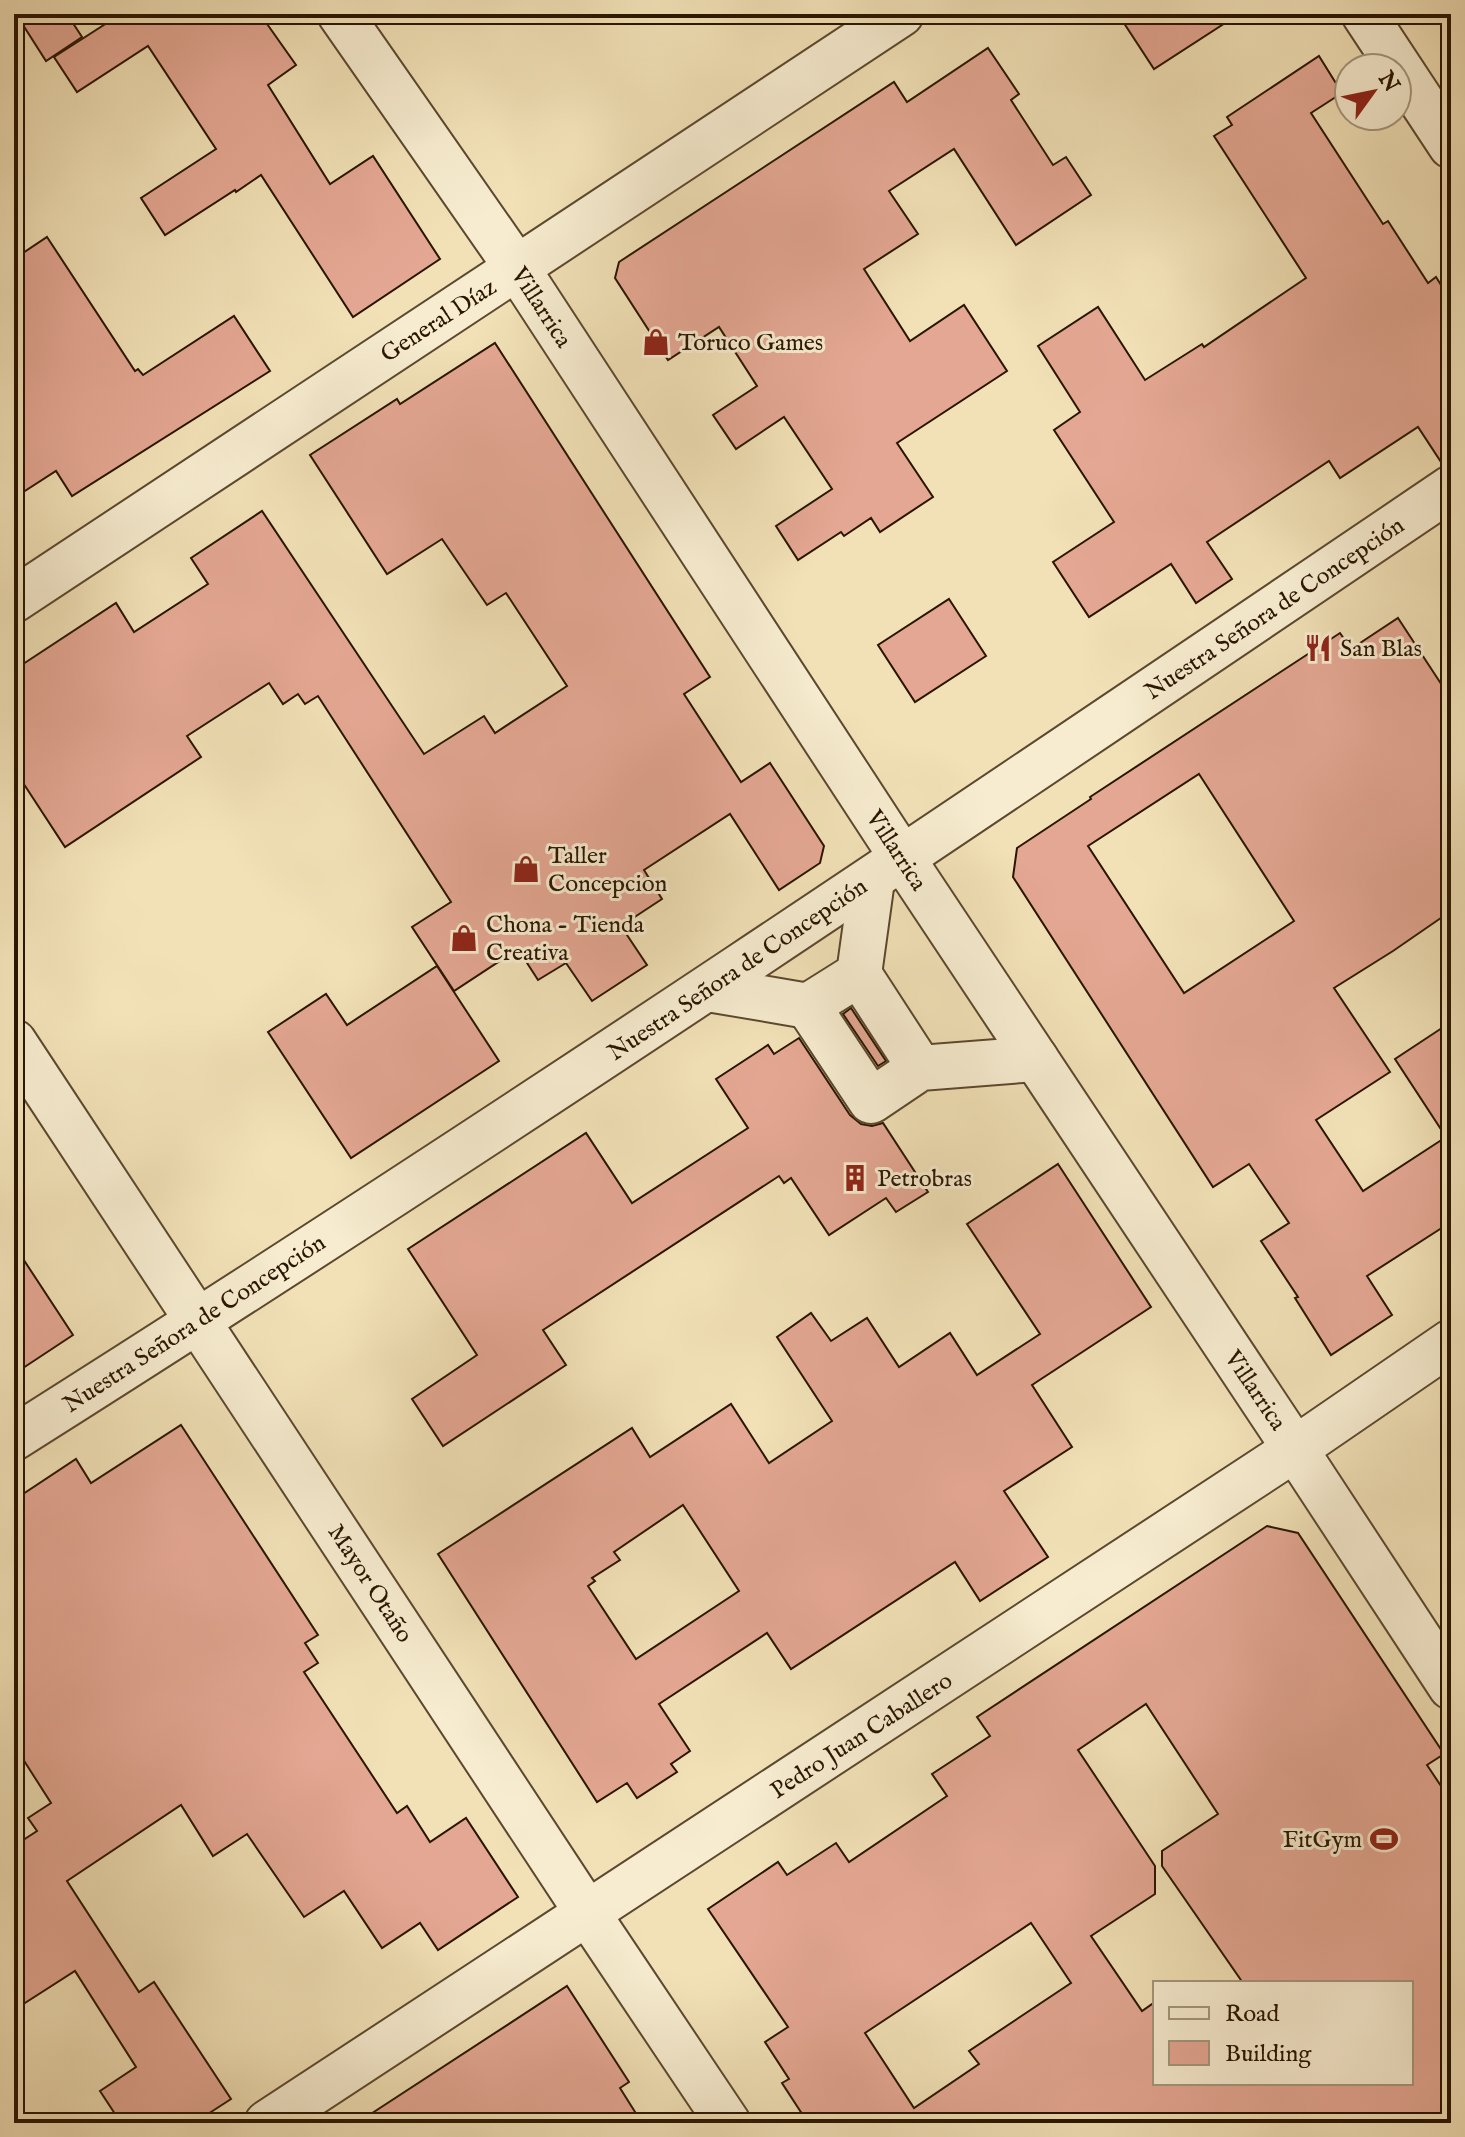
<svg xmlns="http://www.w3.org/2000/svg" width="1465" height="2137" font-family="'IM FELL English',serif">
	<rect width="100%" height="100%" fill="#f2e1b7"/>
	<filter id="stains"><feTurbulence type="fractalNoise" baseFrequency=".0025" numOctaves="4"/><feColorMatrix values="0 0 0 0 .2 0 0 0 0 .09 0 0 0 0 .02 0 0 0 .5 -.17"/></filter>
	<radialGradient id="worn" r=".72"><stop offset=".6" stop-color="#630" stop-opacity="0"/><stop offset="1" stop-color="#630" stop-opacity=".3"/></radialGradient>
	<g fill="#e4a793" stroke="#291500" stroke-width="2" fill-rule="evenodd">
		<polygon points="16,14 67,14 82,37 46,61"/>
		<polygon points="121,14 260,14 296,65 268,85 330,184 373,156 440,259 353,317 261,175 236,192 235,190 165,235 141,198 216,149 148,46 77,92 54,57"/>
		<polygon points="1118,14 1239,14 1154,69"/>
		<polygon points="988,48 1019,94 1011,100 1053,165 1066,157 1091,195 1016,245 954,149 889,191 918,234 864,269 910,341 964,305 1007,371 897,443 933,497 880,532 871,518 844,536 841,532 798,560 776,526 832,489 784,417 736,449 713,415 757,386 719,327 668,360 615,278 619,262 894,82 907,102"/>
		<polygon points="1319,56 1342,93 1311,113 1383,224 1388,221 1428,283 1436,277 1451,301 1451,463 1443,465 1418,427 1340,478 1329,461 1207,542 1232,579 1196,603 1171,564 1089,617 1053,562 1114,522 1054,430 1080,412 1038,346 1098,307 1145,380 1202,344 1204,347 1306,278 1214,136 1232,125 1227,117"/>
		<polygon points="47,237 135,371 138,369 143,375 234,316 270,371 72,496 56,471 14,498 14,259"/>
		<polygon points="495,343 710,677 684,694 741,782 770,763 824,846 820,863 779,890 730,814 644,870 662,899 621,926 647,965 592,1001 566,963 538,980 518,949 454,991 412,927 451,902 318,696 305,704 298,694 283,704 269,683 187,736 201,757 65,847 14,769 14,670 116,603 134,632 208,584 191,558 262,511 424,754 484,716 495,733 567,686 506,593 487,605 442,539 387,574 310,455 397,399 400,404"/>
		<polygon points="949,599 986,656 915,702 878,645"/>
		<path d="M1398 618 1451 699V911L1393 951 1334 988 1390 1072 1316 1120 1363 1191 1446 1137 1395 1059 1451 1022V1222L1367 1276 1392 1315 1331 1355 1295 1298 1298 1297 1261 1241 1289 1223 1249 1164 1213 1187 1013 877 1017 848 1091 799 1090 797 1340 633 1351 649ZM1199 774 1294 921 1184 993 1088 846Z"/>
		<polygon points="437,966 499,1061 351,1158 268,1032 326,994 347,1025"/>
		<polygon points="851,1008 886,1061 878,1066 843,1014"/>
		<polygon points="799,1038 850,1115 861,1124 872,1126 883,1123 928,1192 896,1212 886,1198 829,1235 791,1178 784,1183 779,1176 543,1330 566,1365 443,1446 412,1399 477,1355 408,1249 586,1133 632,1203 748,1128 716,1079 768,1045 774,1054"/>
		<path d="M1058 1164 1151 1307 1032 1385 1072 1447 1004 1491 1048 1557 980 1601 955 1562 791 1669 767 1633 659 1704 690 1751 671 1764 677 1772 637 1798 627 1783 597 1802 438 1554 632 1428 650 1457 731 1404 769 1463 832 1421 777 1337 811 1313 831 1341 867 1318 899 1367 950 1333 977 1375 1040 1334 967 1224ZM683 1505 739 1591 636 1659 588 1586 595 1581 592 1578 620 1560 614 1552Z"/>
		<polygon points="14,1245 73,1335 14,1374"/>
		<polygon points="181,1425 318,1635 305,1643 318,1663 304,1672 397,1813 407,1806 430,1842 466,1818 518,1897 438,1950 420,1923 382,1948 344,1891 304,1917 247,1834 213,1856 181,1805 67,1881 139,1992 154,1982 231,2099 194,2123 121,2123 100,2091 136,2067 75,1971 14,2010 14,1846 37,1831 28,1818 51,1803 14,1745 14,1500 76,1459 91,1483"/>
		<path d="M1267 1526 1298 1533 1444 1754 1427 1765 1451 1801V2123H808L782 2083 789 2079 765 2042 788 2027 708 1909 778 1862 787 1875 836 1843 849 1862 947 1796 932 1774 990 1736 977 1717ZM1146 1704 1218 1814 1162 1851V1866L1243 1983H1411V2083H1155V2002L1142 2011 1091 1936 1155 1894V1866L1078 1750ZM1031 1923 1071 1983 969 2051 979 2064 914 2108 865 2033Z"/>
		<polygon points="567,1986 629,2082 620,2088 642,2123 357,2123"/>
	</g>
	<g fill="none" stroke-linecap="round" stroke-linejoin="round">
		<g stroke="#5b482e" stroke-width="48">
			<g id="minor">
				<polyline points="340,14 517,268 903,859 1295,1449 1451,1687"/>
				<polyline points="1364,14 1451,146"/>
				<polyline points="14,600 901,14"/>
				<polyline points="859,974 920,1068"/>
				<polyline points="708,989 808,1006 859,974 872,880"/>
				<polyline points="808,1006 871,1101 920,1068 1036,1059"/>
				<polyline points="14,1042 588,1914 728,2123"/>
				<path d="M14 1438C500 1131 975 810 1451 488"/>
				<polyline points="267,2123 1295,1449 1451,1342"/>
			</g>
		</g>
		<use href="#minor" stroke="#f7ecd0" stroke-width="44"/>
	</g>
	<defs>
		<g id="shop-bare" transform="scale(2.16)"><path d="M-5-2.5h2.3a2.7 3.5 0 0 1 5.4 0H5L5.5 6h-11ZM-1.5-2.5h3a1.5 2.3 0 0 0-3 0Z" fill="#8f2418" stroke="#f7ecd0" stroke-width="2.5" paint-order="stroke"/></g>
		<g id="restaurant-bare" transform="scale(2.16)"><path d="M-5-6h1v4h1v-4h1v4h1v-4h1v5L-1.5 .5V6h-2V.5L-5-1ZM5-6V6H3V1.5H1.5Q1.5-4 5-6Z" fill="#8f2418" stroke="#f7ecd0" stroke-width="2.5" paint-order="stroke"/></g>
		<g id="building-bare" transform="scale(2.16)"><path d="M-4-6H4V6H1V3H-1V6H-4ZM-2.5-4.3h1.7v1.8h-1.7ZM.8-4.3h1.7v1.8H.8ZM-2.5-1h1.7V.8h-1.7ZM.8-1h1.7V.8H.8Z" fill="#8f2418" stroke="#f7ecd0" stroke-width="2.5" paint-order="stroke"/></g>
		<g id="stadium-bare" transform="scale(2.16)"><path d="M0-5a6.5 5 0 1 0 0 10a6.5 5 0 1 0 0-10ZM-3.5-1.8h7v3.6h-7Z" fill="#8f2418" stroke="#f7ecd0" stroke-width="2.5" paint-order="stroke"/></g>
	</defs>
	<g fill-rule="evenodd">
		<use href="#shop-bare" x="656" y="342"/>
		<use href="#restaurant-bare" x="1318" y="648"/>
		<use href="#shop-bare" x="526" y="869"/>
		<use href="#shop-bare" x="464" y="938"/>
		<use href="#building-bare" x="855" y="1178"/>
		<use href="#stadium-bare" x="1384" y="1839"/>
	</g>
	<g text-anchor="middle" stroke-width="6" stroke-linejoin="round" paint-order="stroke">
		<g font-size="24" fill="#291500" stroke="#f7ecd0">
			<text transform="translate(542 307) rotate(57)" y="8">Villarrica</text>
			<text transform="translate(438 320) rotate(-33)" y="8">General Díaz</text>
			<text transform="translate(1274 608) rotate(-34)" y="8">Nuestra Señora de Concepción</text>
			<text transform="translate(897 850) rotate(57)" y="8">Villarrica</text>
			<text transform="translate(737 969) rotate(-34)" y="8">Nuestra Señora de Concepción</text>
			<text transform="translate(194 1323) rotate(-33)" y="8">Nuestra Señora de Concepción</text>
			<text transform="translate(1256 1390) rotate(56)" y="8">Villarrica</text>
			<text transform="translate(371 1583) rotate(57)" y="8">Mayor Otaño</text>
			<text transform="translate(861 1735) rotate(-33)" y="8">Pedro Juan Caballero</text>
		</g>
		<g font-size="24" fill="#291500" stroke="#f7ecd0" text-anchor="start">
			<text x="678" y="350">Toruco Games</text>
			<text x="1340" y="656">San Blas</text>
			<text x="548" y="863">Taller<tspan x="548" dy="28">Concepcion</tspan></text>
			<text x="486" y="932">Chona - Tienda<tspan x="486" dy="28">Creativa</tspan></text>
			<text x="877" y="1186">Petrobras</text>
			<text x="1362" y="1847" text-anchor="end">FitGym</text>
		</g>
	</g>
	<rect width="1465" height="2137" fill="none" stroke="#f2e1b7" stroke-width="48"/>
	<rect x="16" y="16" width="1433" height="2105" fill="none" stroke="#291500" stroke-width="4"/>
	<rect x="24" y="24" width="1417" height="2089" fill="none" stroke="#291500" stroke-width="2"/>
	<rect x="1153" y="1981" width="260" height="104" fill="#f7ecd0" stroke="#a5967d" stroke-width="2"/>
	<rect x="1169" y="2007" width="40" height="12" fill="#f7ecd0" stroke="#a5967d" stroke-width="2"/>
	<text x="1225" y="2021" font-size="24" fill="#291500">Road</text>
	<rect x="1169" y="2041" width="40" height="24" fill="#e4a793" stroke="#a5967d" stroke-width="2"/>
	<text x="1225" y="2061" font-size="24" fill="#291500">Building</text>
	<g transform="translate(1373 92) rotate(57)"><circle r="38" fill="#f7ecd0" stroke="#a5967d" stroke-width="2"/>
	<path d="M0-6L14 30L0 20L-14 30Z" fill="#8f2418"/>
	<text y="-12" font-size="22" font-weight="bold" text-anchor="middle" fill="#291500">N</text>
	</g>
	<rect width="100%" height="100%" filter="url(#stains)"/>
	<rect width="100%" height="100%" fill="url(#worn)"/>
</svg>
